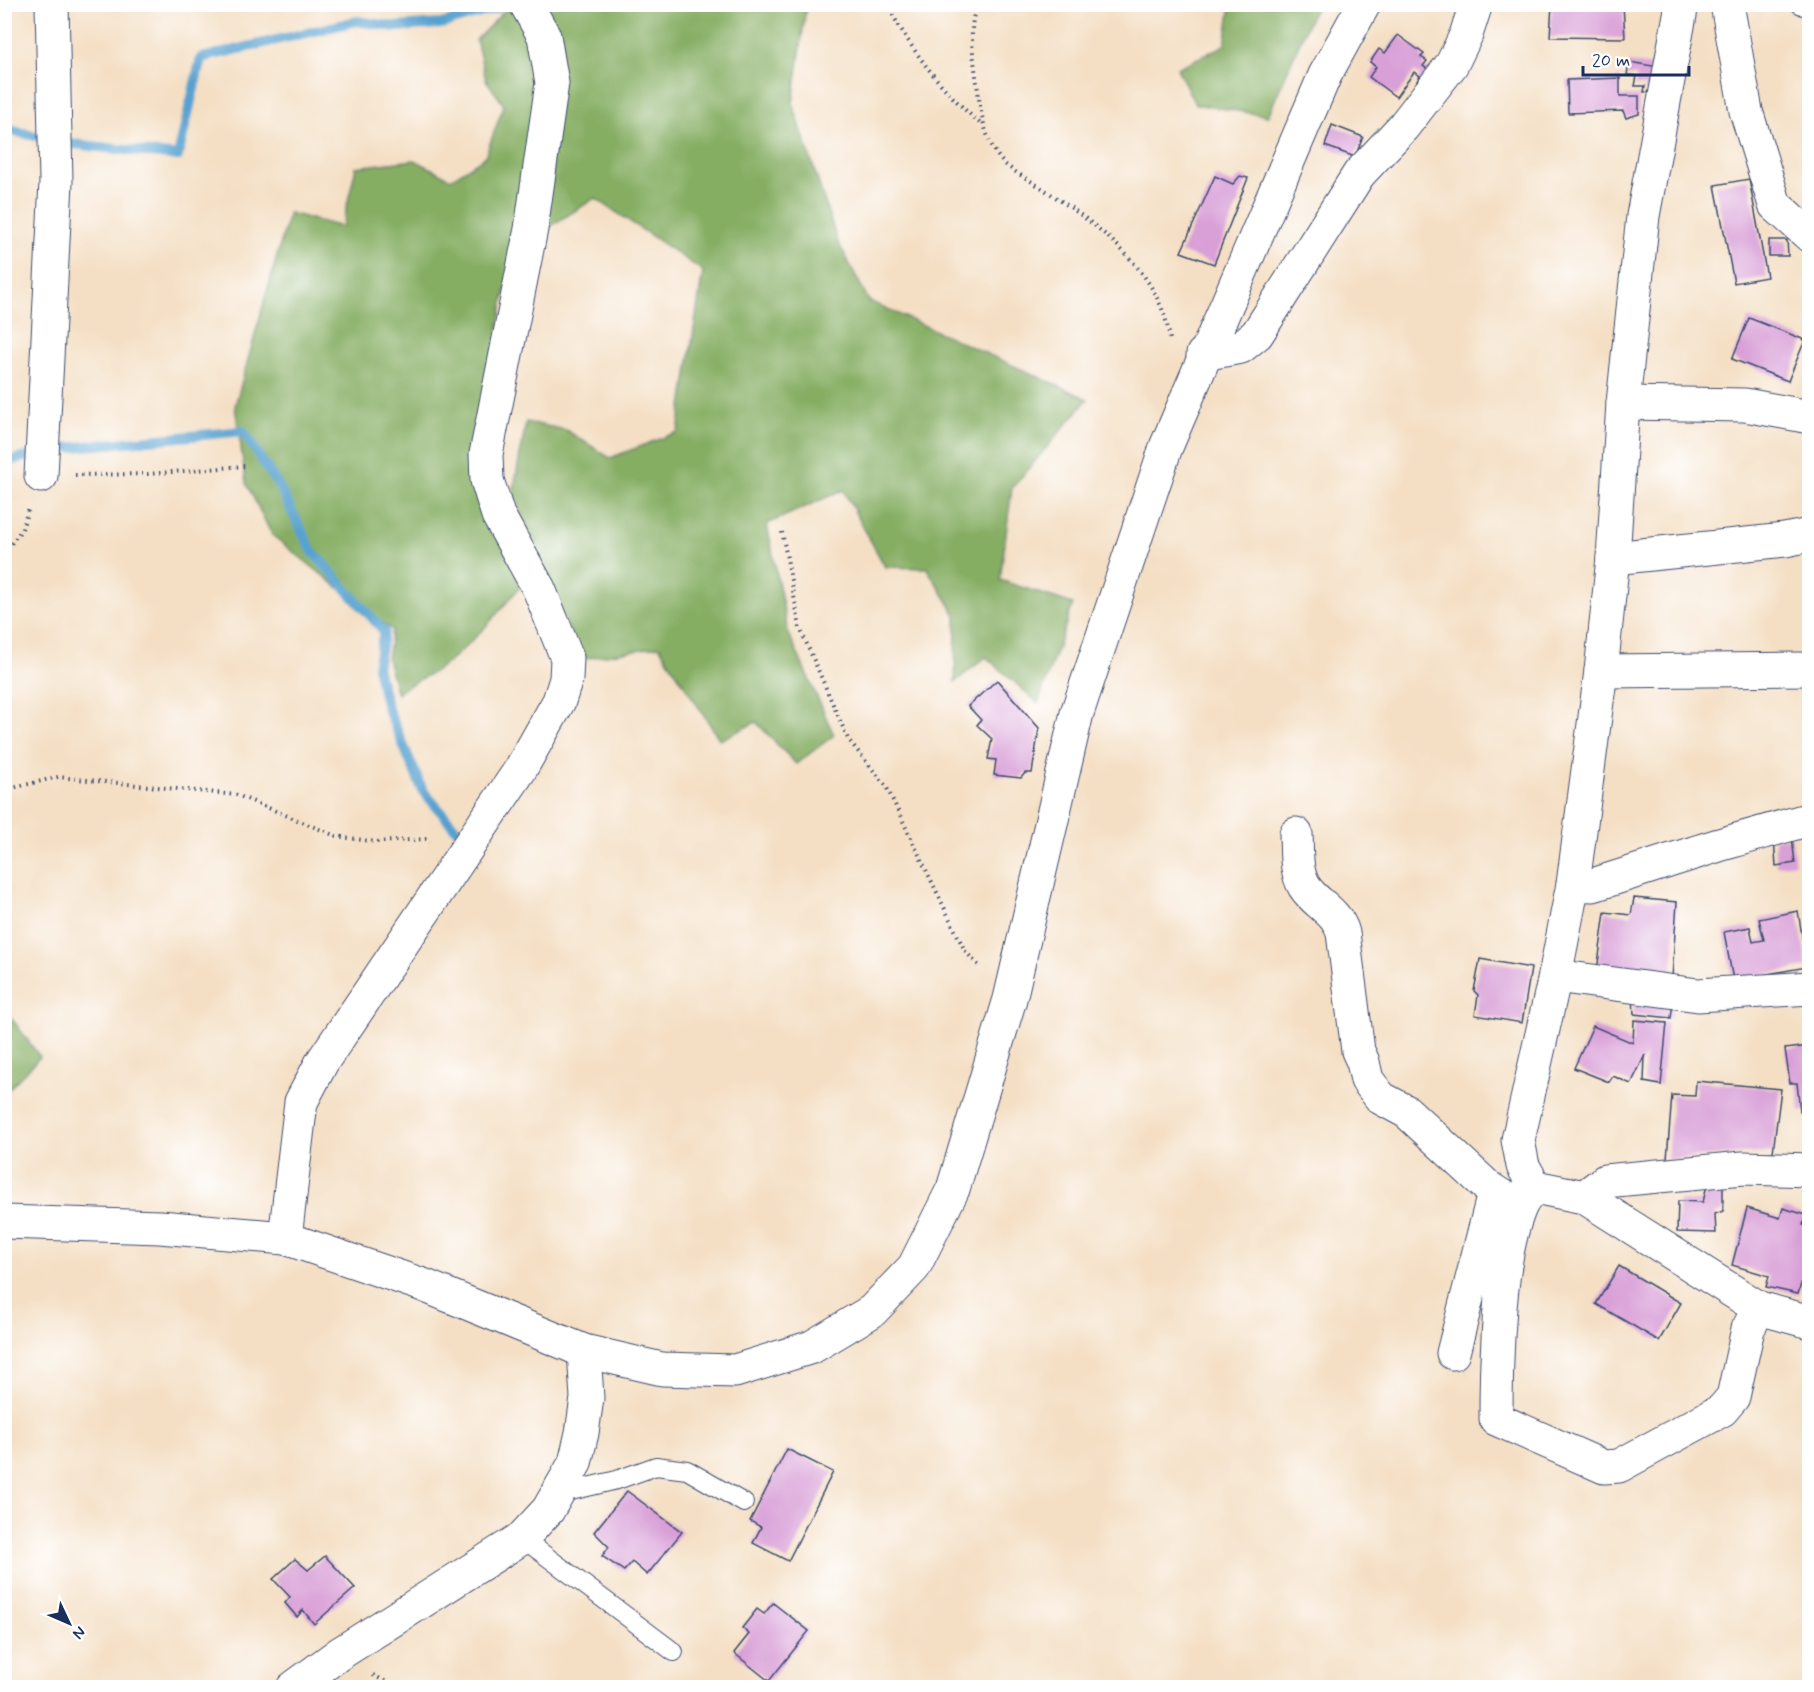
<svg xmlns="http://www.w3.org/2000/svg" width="1814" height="1692" font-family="Mynerve,sans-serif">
	<rect width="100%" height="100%" fill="#fff"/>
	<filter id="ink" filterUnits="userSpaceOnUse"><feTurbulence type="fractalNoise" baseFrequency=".0167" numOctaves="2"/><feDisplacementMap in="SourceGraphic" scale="12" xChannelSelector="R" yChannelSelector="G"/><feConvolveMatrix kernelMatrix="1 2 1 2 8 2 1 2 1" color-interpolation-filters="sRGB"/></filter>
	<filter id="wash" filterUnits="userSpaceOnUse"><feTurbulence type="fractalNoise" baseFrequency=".008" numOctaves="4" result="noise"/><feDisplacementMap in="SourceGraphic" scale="24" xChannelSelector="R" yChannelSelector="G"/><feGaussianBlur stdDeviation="1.35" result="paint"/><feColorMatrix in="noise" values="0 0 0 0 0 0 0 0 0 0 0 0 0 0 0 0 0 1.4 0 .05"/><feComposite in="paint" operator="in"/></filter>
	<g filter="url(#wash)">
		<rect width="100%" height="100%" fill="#f4dfc4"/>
		<g fill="#86ae64" stroke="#506e61" stroke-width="1.5">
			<path d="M510 5 537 43 542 93 472 471 525 581C499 612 473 644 440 668 426 678 410 682 397 694L387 659 392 630 272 535 246 483 235 406 289 213 342 227 356 167 415 160 451 179 485 157 504 105 486 80 476 40Z"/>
			<polygon points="539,5 810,5 806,8 793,104 837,240 869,301 1088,399 1012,488 1000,580 1073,604 1038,703 986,657 955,682 956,615 927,568 885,567 843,490 767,524 788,632 834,735 796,764 756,722 720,740 659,646 582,659 533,549 513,493 526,422 566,430 610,458 678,432 703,271 595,198 545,230"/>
			<polygon points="1231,5 1319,5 1312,14 1268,116 1195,104 1177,68 1225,45"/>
			<polygon points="4,1008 40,1057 5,1093 4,1093"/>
		</g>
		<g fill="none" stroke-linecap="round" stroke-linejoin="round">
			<g stroke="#57a1cf" stroke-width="10">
				<polyline points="4,129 73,144 178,156 201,58 357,21 396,27 441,24 497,8 498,4"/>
				<polyline points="4,462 65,448 243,431 281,490 312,551 384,631 377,667 387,707 423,791 456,829"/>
			</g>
		</g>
		<g id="blocks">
			<g fill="#d9a0d8">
				<polygon points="1552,4 1623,4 1625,38 1550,37"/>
				<polygon points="1398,35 1424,54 1421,57 1427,61 1423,66 1432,72 1422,86 1417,81 1420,76 1414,72 1396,97 1369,77 1376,67 1370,62 1379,49 1385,53"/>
				<polygon points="1629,62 1659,67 1656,92 1644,92 1645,86 1635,86 1637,76 1627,75"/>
				<polygon points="1620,78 1620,96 1639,96 1639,114 1626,118 1623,111 1568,113 1567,80"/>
				<polygon points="1332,125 1363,137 1355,157 1325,146"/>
				<polygon points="1215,176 1233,184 1240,176 1248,178 1214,264 1181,252"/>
				<polygon points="1749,179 1767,277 1734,283 1715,185"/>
				<polygon points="1769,240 1787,240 1788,256 1769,256"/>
				<polygon points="1749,318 1805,340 1788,381 1732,359"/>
				<polygon points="997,680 1039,728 1032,773 1025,773 1021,778 994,775 996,760 988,759 992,739 977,725 981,720 968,706"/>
				<polygon points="1774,838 1792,838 1795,863 1776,866"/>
				<polygon points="1634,898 1677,902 1672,978 1597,971 1605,912 1631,915"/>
				<polygon points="1798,911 1807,967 1733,980 1724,932 1750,927 1753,942 1764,940 1759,919"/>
				<polygon points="1480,959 1531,968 1522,1023 1475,1015 1478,995 1474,991"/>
				<polygon points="1633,998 1673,1002 1671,1018 1634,1014"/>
				<polygon points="1634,1020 1667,1023 1661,1085 1644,1082 1645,1055 1631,1084 1613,1076 1609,1082 1574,1068 1593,1026 1633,1043"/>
				<polygon points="1810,1046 1810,1111 1800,1111 1797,1083 1790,1083 1785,1049"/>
				<polygon points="1696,1081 1781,1089 1773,1152 1667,1159 1672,1095 1695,1096"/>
				<polygon points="1723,1184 1723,1211 1715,1214 1716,1233 1677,1232 1678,1201 1703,1202 1707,1185"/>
				<polygon points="1747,1208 1780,1218 1783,1208 1806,1215 1803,1225 1810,1227 1810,1254 1798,1294 1766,1287 1769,1276 1732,1265"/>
				<polygon points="1619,1266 1681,1303 1659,1341 1596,1304"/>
				<polygon points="787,1449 833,1472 788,1561 753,1543 761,1527 750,1521"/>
				<polygon points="627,1491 682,1532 647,1575 632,1562 624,1571 602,1556 609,1547 594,1532"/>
				<polygon points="325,1556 355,1588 314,1624 303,1610 297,1617 285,1603 290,1597 273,1579 295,1559 308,1570"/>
				<polygon points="773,1603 809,1631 769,1681 734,1653 749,1634 742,1628 757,1609 764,1614"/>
			</g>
		</g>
	</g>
	<g filter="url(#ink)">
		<use href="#blocks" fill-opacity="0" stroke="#3c496d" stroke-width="1.5"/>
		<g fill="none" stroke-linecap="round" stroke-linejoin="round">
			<g stroke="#3c496d" stroke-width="20">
				<g id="service">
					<polyline points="1800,4 1810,9"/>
					<polyline points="558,1494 617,1480 656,1466 687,1470 744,1503"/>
					<polyline points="522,1538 674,1652"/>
				</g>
			</g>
			<g stroke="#3c496d" stroke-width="35">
				<g id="minor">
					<polyline points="1682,4 1643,216 1623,403 1613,558 1601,671 1573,884 1555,976 1518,1140 1523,1166 1535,1187 1584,1197 1759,1308 1810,1322"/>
					<polyline points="1727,4 1746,111 1775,205 1810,236"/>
					<polyline points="1203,354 1241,347 1257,334 1359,174 1403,127 1452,64 1466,35 1476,4"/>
					<polyline points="1623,403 1745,405 1810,417"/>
					<polyline points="41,476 56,182 52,4"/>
					<polyline points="1613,558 1785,540 1810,535"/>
					<polyline points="1601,671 1810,669"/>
					<path d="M1296 834C1297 851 1295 870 1304 886 1315 904 1337 911 1343 933L1358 1051 1363 1062 1367 1080 1381 1098 1407 1112 1489 1188 1503 1197"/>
					<polyline points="1573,884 1593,885 1719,845 1810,819"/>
					<polyline points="1555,976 1698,995 1810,988"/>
					<path d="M1535 1187C1531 1192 1524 1198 1521 1205 1498 1256 1496 1362 1496 1419L1604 1467 1619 1466 1722 1410 1733 1397 1748 1329 1759 1308"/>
					<polyline points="1584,1197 1605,1181 1743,1168 1810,1170"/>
					<polyline points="285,1238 301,1102 322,1062 520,770 559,701 566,679 567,658 539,589 498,515 487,480 486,454 531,229 552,83 544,36 526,4"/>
					<polyline points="1453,1353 1491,1205 1503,1197 1522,1203"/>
					<polyline points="293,1688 339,1654 522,1538 548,1510 575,1463 582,1433 587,1398 584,1351"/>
				</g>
			</g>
			<g stroke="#3c496d" stroke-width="35">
				<polyline id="tertiary" points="4,1222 160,1227 285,1238 423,1285 584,1351 662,1369 735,1371 812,1347 872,1311 914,1267 953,1189 1010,999 1077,713 1166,447 1325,75 1364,4"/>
			</g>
			<g stroke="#3c496d" stroke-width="4" stroke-dasharray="1.5 4.5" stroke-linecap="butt">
				<path d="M887 4C910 49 943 92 982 125"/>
				<path d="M977 4C968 28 973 52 976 76 980 105 982 135 1000 159 1010 171 1032 181 1045 190 1099 226 1161 271 1170 340"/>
				<polyline points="75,475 148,474 245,466"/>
				<polyline points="782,532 800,628 848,739 886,786 965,951 981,968"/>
				<polyline points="4,553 22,529 29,507"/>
				<polyline points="4,790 58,777 237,795 336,836 376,842 426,839 430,842"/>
				<polyline points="373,1675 398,1688"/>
			</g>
			<use href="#service" stroke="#fff" stroke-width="18"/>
			<use href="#minor" stroke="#fff" stroke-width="33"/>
			<use href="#tertiary" stroke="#fff" stroke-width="33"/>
		</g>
	</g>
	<rect width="1814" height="1692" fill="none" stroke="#fff" stroke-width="24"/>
	<g transform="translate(69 1623) rotate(134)" stroke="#ffffff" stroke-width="4.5" paint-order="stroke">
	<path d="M0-4.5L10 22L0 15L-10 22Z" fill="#1b2f5e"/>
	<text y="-9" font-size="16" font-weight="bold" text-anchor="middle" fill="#1b2f5e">N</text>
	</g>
	<path d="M1583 66v9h106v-9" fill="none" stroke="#1b2f5e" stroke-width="3"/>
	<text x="1592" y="66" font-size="18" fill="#1b2f5e" stroke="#ffffff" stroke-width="4.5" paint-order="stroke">20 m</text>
</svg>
